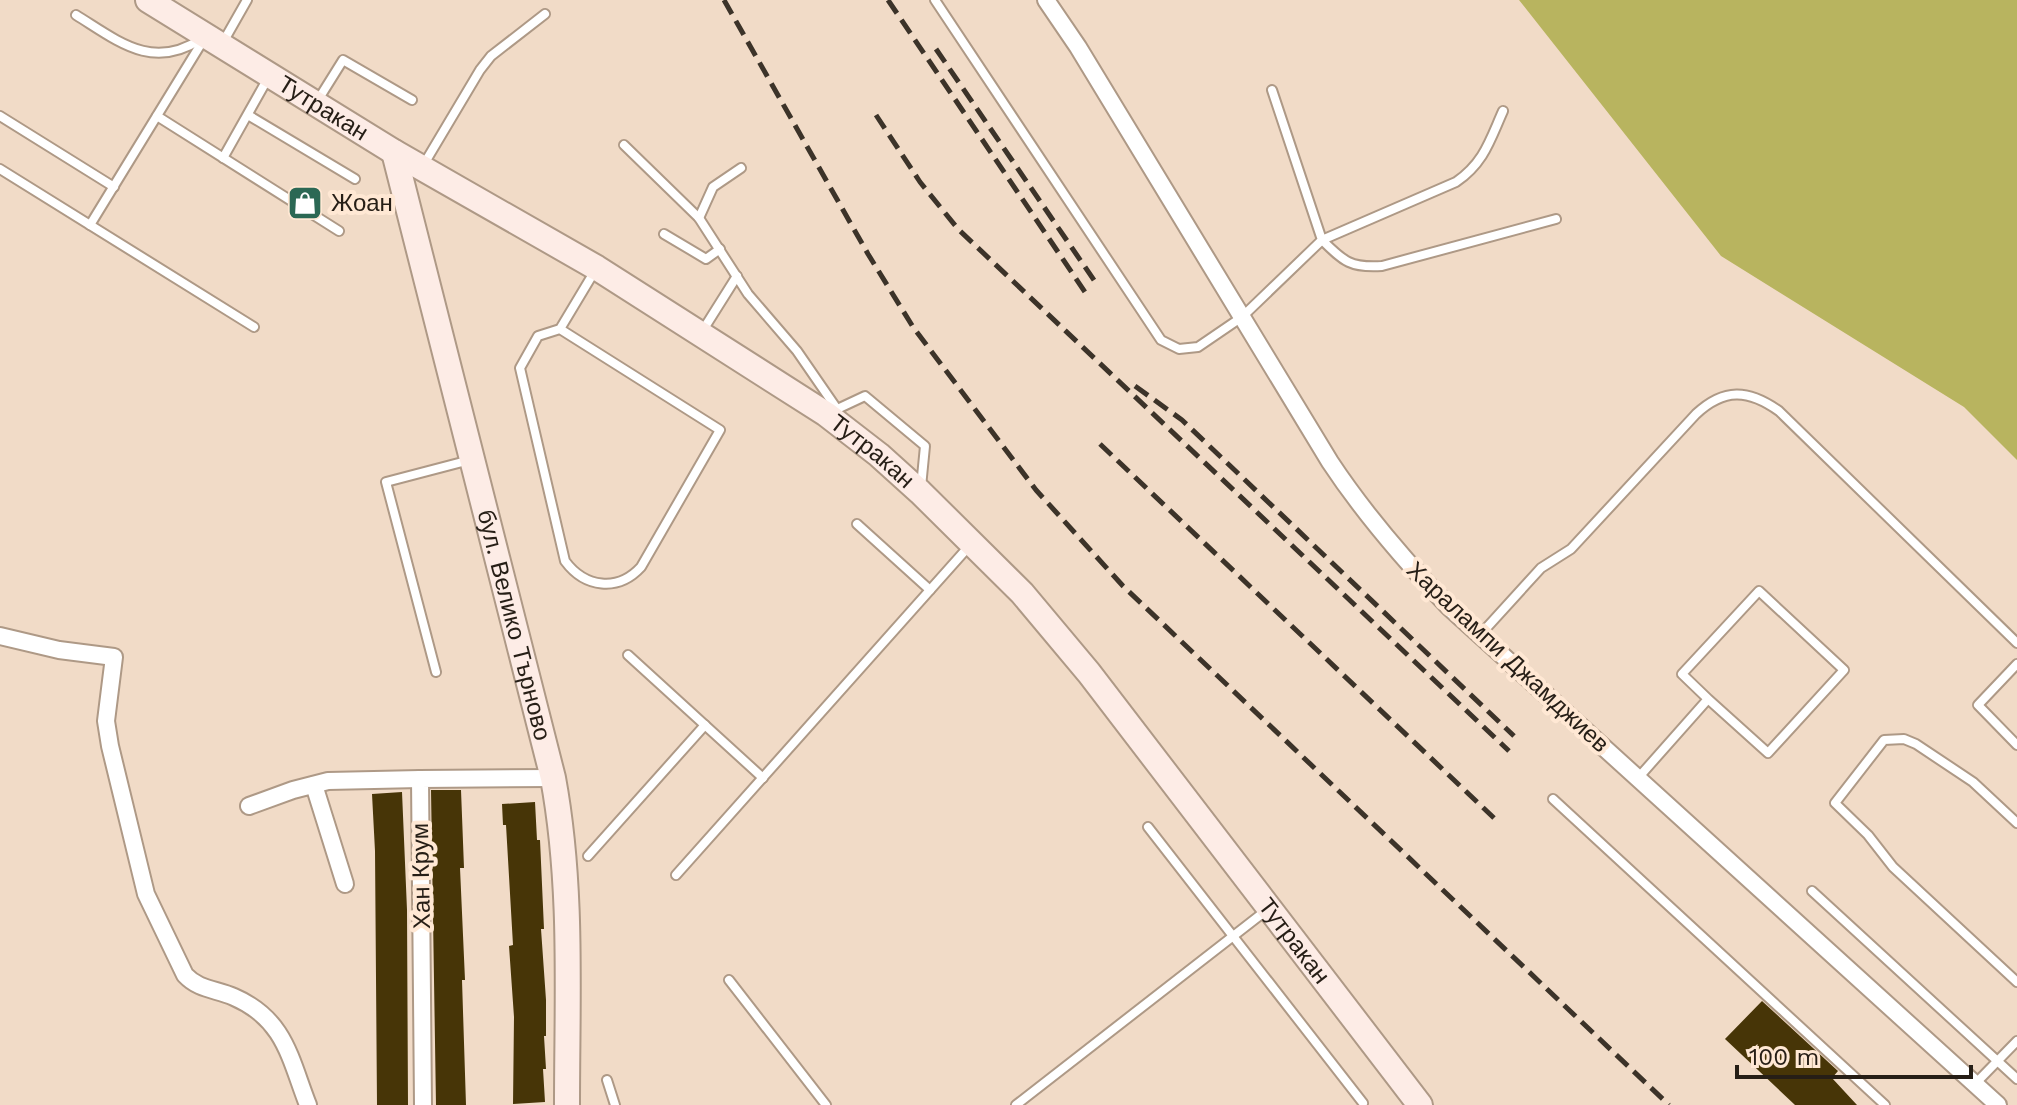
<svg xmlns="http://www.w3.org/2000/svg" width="2017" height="1105" font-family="'Work Sans',sans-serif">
	<rect width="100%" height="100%" fill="#f1dbc7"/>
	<polygon fill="#b8b45f" points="1519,0 2017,0 2017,460 1964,407 1721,256"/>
	<g fill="#473507">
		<polygon points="431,790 461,790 464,868 460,868 465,980 462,980 466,1105 436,1105"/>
		<polygon points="402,792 407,910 408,1105 377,1105 375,851 372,794"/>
		<polygon points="535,802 537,840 540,840 544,929 541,929 546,1000 546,1036 544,1036 546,1069 543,1069 545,1102 513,1104 514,1017 509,946 513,945 506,825 503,825 502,804"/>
		<polygon points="1762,1001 1838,1071 1832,1078 1857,1105 1795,1105 1725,1039"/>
	</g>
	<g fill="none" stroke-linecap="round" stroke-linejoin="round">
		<g stroke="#ae9986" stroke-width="12">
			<g id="lane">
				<polyline points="935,0 1161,340 1179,349 1198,347 1242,317 1322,240 1272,90"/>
				<path d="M76 15C118 41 152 71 201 39"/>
				<polyline points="222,44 247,0"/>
				<polyline points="318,100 343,60 412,100"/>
				<path d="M1503 111C1490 140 1484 163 1456 182L1322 240C1344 262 1351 268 1382 266L1556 219"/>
				<polyline points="248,115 355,179"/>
				<polyline points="0,116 114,187"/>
				<polyline points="157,116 339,231"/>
				<polyline points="624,145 699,218 748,294 797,351 837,409"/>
				<polyline points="223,158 268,78"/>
				<polyline points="424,164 480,70 491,56 545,14"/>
				<polyline points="0,169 254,327"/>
				<polyline points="699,218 713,187 741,168"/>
				<polyline points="90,225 204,39"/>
				<polyline points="664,234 706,259 720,249"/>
				<path d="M560 329 538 336 520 368 565 561C585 588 618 592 641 567L720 430 560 329 596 269"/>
				<polyline points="703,330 737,276"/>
				<polyline points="833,411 865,396 925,446 921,487"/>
				<polyline points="857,524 930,590"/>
				<path d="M1480 635 1541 568 1571 549 1696 414C1724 388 1748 389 1779 411L2017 643"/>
				<polyline points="628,655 763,778"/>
				<polyline points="2017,664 1978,705 2017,745"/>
				<polyline points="436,672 386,482 470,460"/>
				<polyline points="1638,778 1708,699 1682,674 1759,591 1844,670 1768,753 1708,699"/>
				<polyline points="1553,799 1885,1105"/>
				<polyline points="2017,823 1973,782 1916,744 1904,739 1884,740 1835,803 1868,835 1893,867 2017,982"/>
				<polyline points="1148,827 1363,1103"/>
				<polyline points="588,856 705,725"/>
				<polyline points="676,875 971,544"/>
				<polyline points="1812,891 2017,1079"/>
				<polyline points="729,980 826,1105"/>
				<polyline points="607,1080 615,1105"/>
				<polyline points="1975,1084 2017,1041"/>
				<polyline points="1016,1105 1268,909"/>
			</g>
		</g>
		<g stroke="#ae9986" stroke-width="20">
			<g id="street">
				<path d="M1046 0 1078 47 1330 462C1365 515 1405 561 1449 607L1998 1105"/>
				<path d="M0 636 59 650 114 657 106 721 110 746 146 894 185 975C199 990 216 989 234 997 285 1019 290 1059 308 1105"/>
				<polyline points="314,785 345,884"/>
				<polyline points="249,806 293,790 328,781 420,779"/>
				<polyline points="423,1105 420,779 553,778"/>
			</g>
		</g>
		<g stroke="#ae9986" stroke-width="28">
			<g id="secondary">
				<path id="s1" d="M148 0 394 152 597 268 826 414 879 455 920 492 1022 593 1089 673 1420 1105"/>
				<path id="s2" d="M394 152 553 778C573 886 567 996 567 1105"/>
			</g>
		</g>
		<use href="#lane" stroke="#fff" stroke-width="8"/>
		<use href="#street" stroke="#fff" stroke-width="16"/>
		<use href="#secondary" stroke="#fdece6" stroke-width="24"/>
		<g stroke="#3c3329" stroke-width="5" stroke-dasharray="16 8" stroke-linecap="butt">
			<polyline points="724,0 868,254 913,327 1036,490 1123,586 1669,1105"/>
			<polyline points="888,0 1085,292"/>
			<polyline points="936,49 1098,286"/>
			<polyline points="876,115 920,182 958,229 1509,751"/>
			<polyline points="1135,386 1182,420 1514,736"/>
			<polyline points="1100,444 1494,818"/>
		</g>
	</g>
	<defs>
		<g id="shop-square" transform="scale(1.8)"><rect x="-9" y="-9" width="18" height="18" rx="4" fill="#2b6854" stroke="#ffe8d4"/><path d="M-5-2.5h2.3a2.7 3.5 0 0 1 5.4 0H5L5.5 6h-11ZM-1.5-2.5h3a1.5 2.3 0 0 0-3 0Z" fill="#fff"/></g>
	</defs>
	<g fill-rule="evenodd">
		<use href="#shop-square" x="305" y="203"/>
	</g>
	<g text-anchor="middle" stroke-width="8" stroke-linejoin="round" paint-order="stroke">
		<g font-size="24" fill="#261e16" stroke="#ffe8d4">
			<text dy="8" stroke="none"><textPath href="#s1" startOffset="206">Тутракан</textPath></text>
			<text dy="8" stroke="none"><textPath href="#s1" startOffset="854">Тутракан</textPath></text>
			<text dy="8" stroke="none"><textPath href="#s2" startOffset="488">бул. Велико Търново</textPath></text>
			<text transform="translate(1508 657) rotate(43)" y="8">Харалампи Джамджиев</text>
			<text transform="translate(421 876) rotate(-91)" y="8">Хан Крум</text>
			<text dy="8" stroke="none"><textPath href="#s1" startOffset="1502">Тутракан</textPath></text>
		</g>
		<g font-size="24" fill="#261e16" stroke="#ffe8d4" text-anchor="start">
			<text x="331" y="211">Жоан</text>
		</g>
	</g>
	<path d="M1737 1065v12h234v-12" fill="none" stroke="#261e16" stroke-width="4"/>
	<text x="1749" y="1065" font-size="24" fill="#261e16" stroke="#ffe8d4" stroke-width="6" paint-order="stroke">100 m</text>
</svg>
